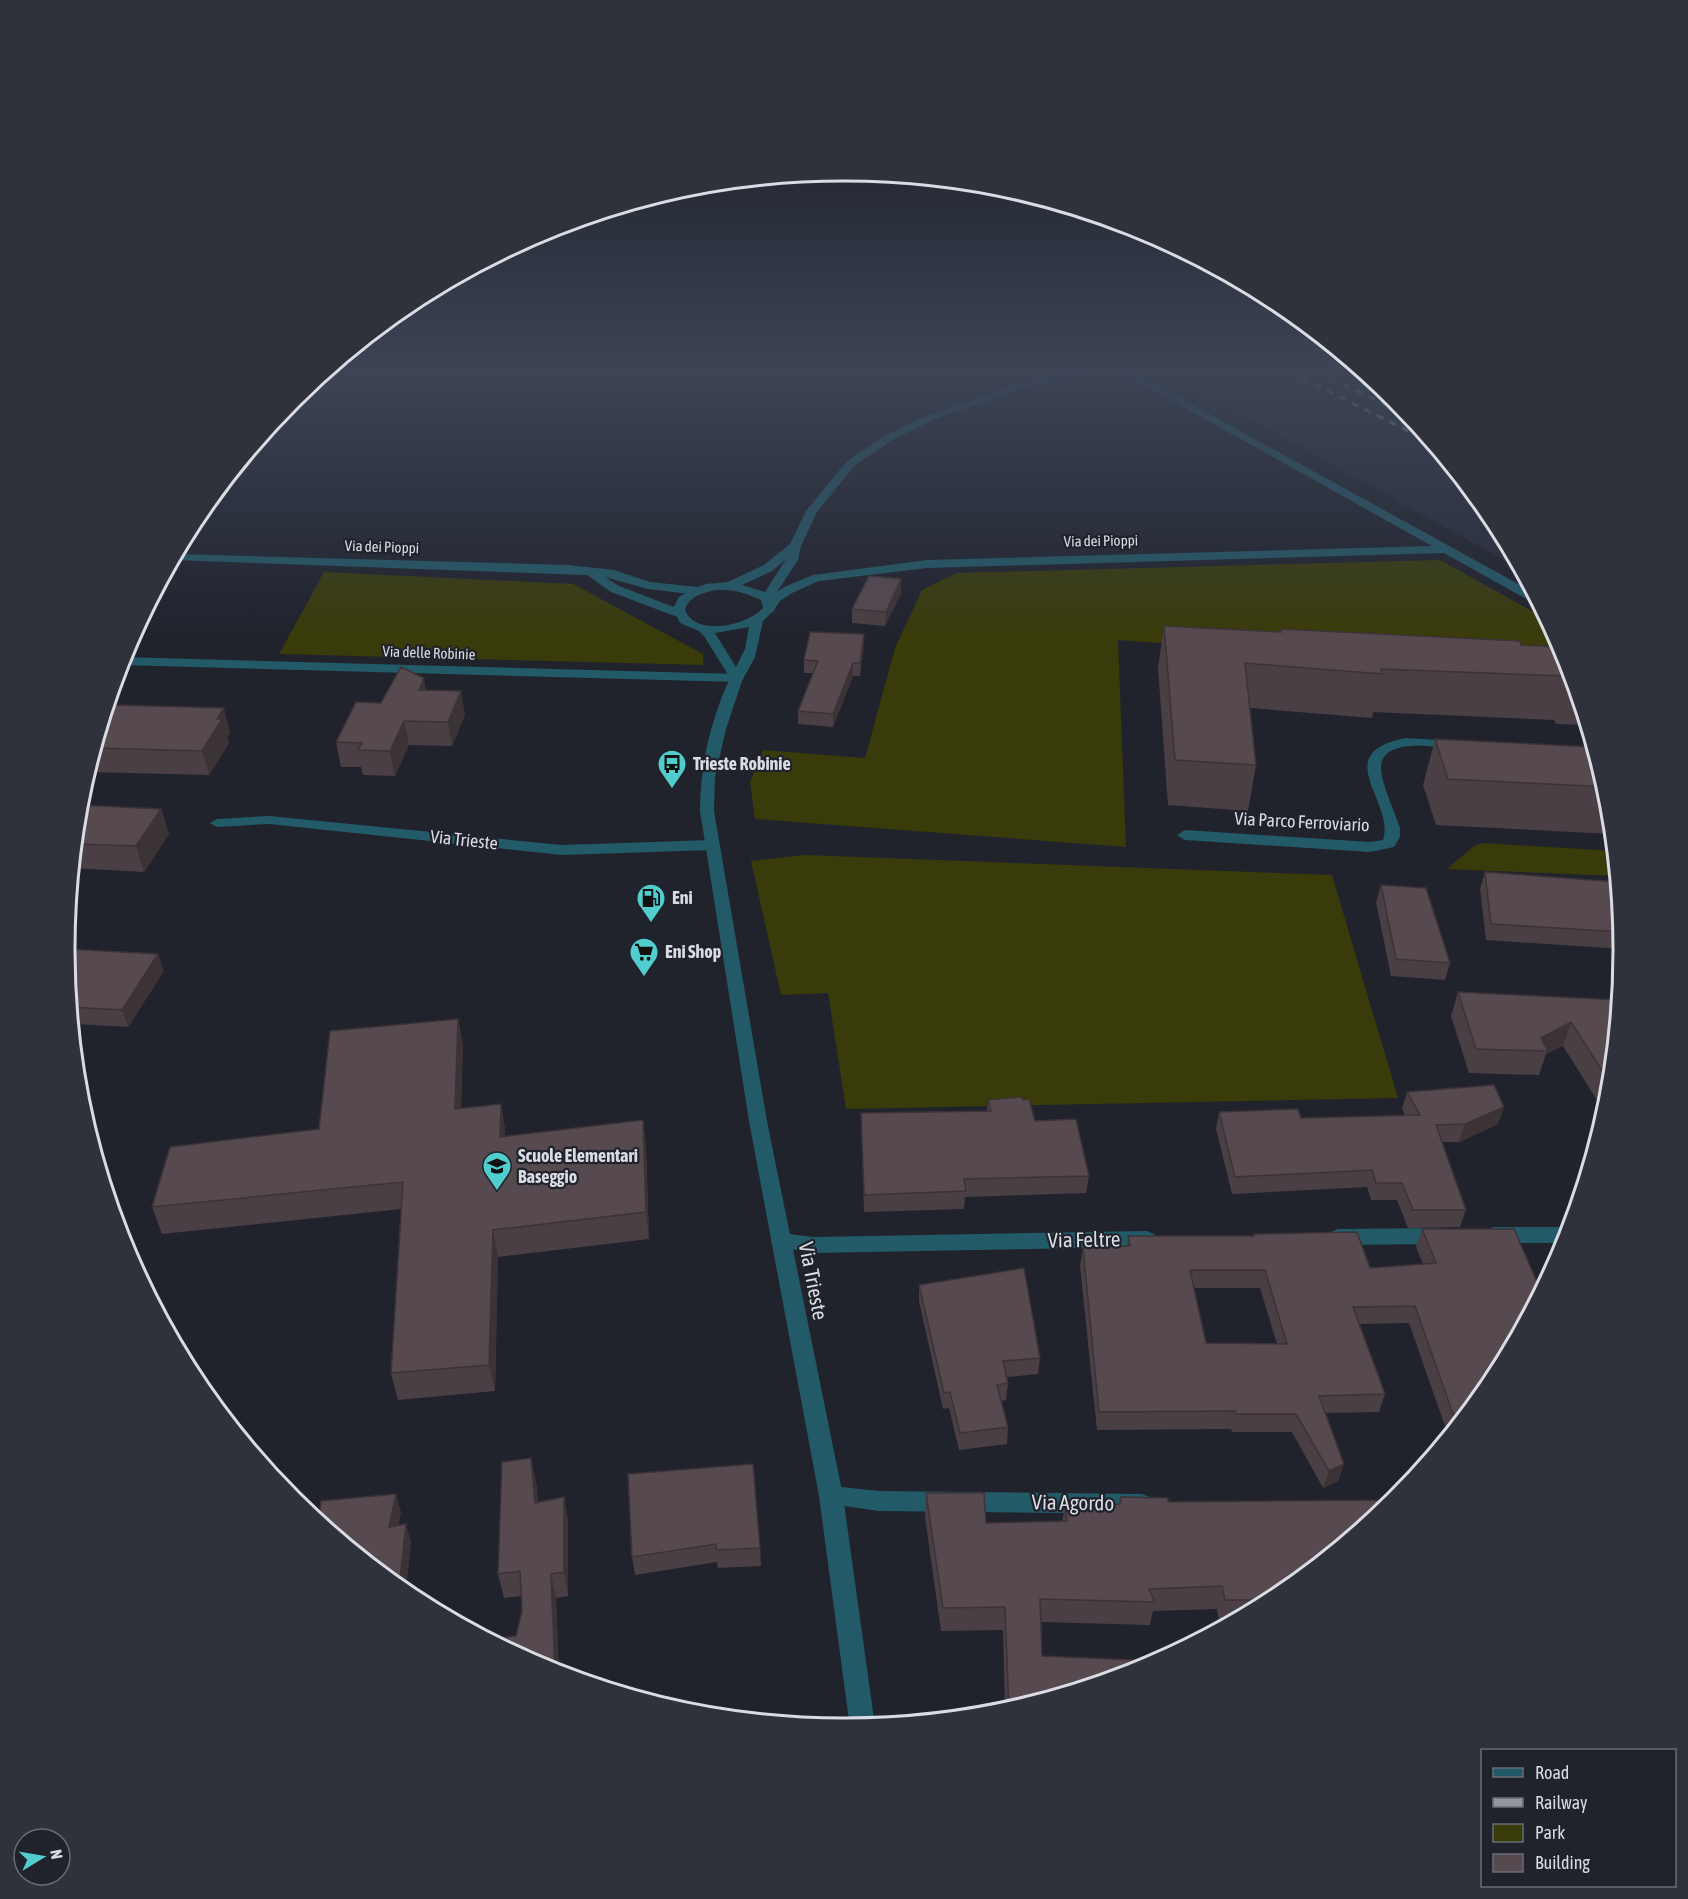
<svg xmlns="http://www.w3.org/2000/svg" width="1688" height="1899" font-family="'Asap Condensed',sans-serif">
	<rect width="100%" height="100%" fill="#20222c"/>
	<polygon fill="#272b3a" points="1143,372 1363,372 1395,399 1492,517 1520,569 1265,427"/>
	<g fill="#393b0a">
		<polygon points="1440,560 1548,620 1564,652 1571,673 1118,640 1126,847 755,819 750,782 763,750 865,758 895,648 922,590 957,573"/>
		<polygon points="324,572 573,584 703,654 703,665 279,654"/>
		<polygon points="1483,843 1614,851 1616,876 1447,869 1474,846"/>
		<polygon points="805,855 1332,875 1398,1098 846,1109 828,993 781,995 751,861"/>
	</g>
	<g fill="none" stroke-linecap="round" stroke-linejoin="round">
		<g fill="#235a68" fill-rule="evenodd">
			<polygon points="1121,372 1133,372 1533,592 1538,602 1532,602 1444,553 927,568 819,581 792,593 780,601 773,612 769,613 763,609 771,596 784,587 813,575 927,560 1432,546"/>
			<polygon points="176,554 568,565 614,570 650,582 698,587 704,591 698,595 648,589 605,577 619,586 684,611 686,614 680,618 611,592 587,575 173,560"/>
			<polygon points="122,657 737,674 744,678 737,682 121,665"/>
			<path d="M1406 738 1456 741 1463 745 1456 749C1436 747 1379 736 1381 770 1382 784 1395 813 1400 828V837L1394 847 1370 852 1185 840 1177 835 1185 830 1370 842 1383 840C1396 802 1327 753 1406 738Z"/>
			<polygon points="269,816 562,845 712,840 720,845 712,850 562,855 269,824 217,827 210,823 217,819"/>
			<polygon points="1494,1227 1568,1227 1570,1228 1566,1243 1494,1243 1487,1240 1484,1235 1487,1230"/>
			<polygon points="1441,1228 1448,1231 1451,1236 1448,1241 1441,1244 1338,1245 1331,1242 1328,1237 1331,1232 1338,1229"/>
			<polygon points="1147,1231 1154,1234 1157,1239 1154,1244 1147,1247 814,1253 774,1246 771,1241 774,1236 781,1233 814,1237"/>
			<polygon points="831,1486 879,1491 1142,1494 1150,1497 1154,1504 1150,1511 1142,1514 879,1511 823,1503 819,1496 823,1489"/>
		</g>
		<path fill="#235a68" fill-rule="evenodd" d="M1069 372H1087L1021 389 938 418 894 439 855 465 817 512 801 546 798 560 773 598 775 609 763 621 755 657 742 681 726 729 715 777 714 811 767 1121 843 1496 875 1726 850 1728 819 1496 749 1121 700 811C700 765 711 719 730 678L704 636 699 631 680 623 673 608 679 597 692 589 706 584 728 582 764 565 790 544 806 511 847 461 886 435 930 414 1015 385ZM786 559 765 592 742 585 772 571ZM716 590C733 589 746 593 761 600L763 608C746 626 696 637 685 610 688 597 704 592 716 590ZM749 627 745 649 736 667 715 633Z"/>
		<g stroke="#94969e" stroke-width="3" stroke-dasharray="7 7" stroke-linecap="butt">
			<polyline points="1289,372 1431,442"/>
			<polyline points="1318,372 1411,417"/>
			<polyline points="1350,372 1383,388"/>
		</g>
	</g>
	<g fill="#4a3f44" fill-rule="evenodd">
		<polygon points="901,579 901,593 885,626 852,623 852,609"/>
		<polygon points="1164,626 1280,632 1281,629 1521,645 1564,652 1587,725 1556,724 1554,720 1373,712 1372,718 1250,708 1256,765 1248,811 1168,805 1158,668"/>
		<polygon points="864,634 864,646 860,676 853,676 833,727 798,724 798,711 813,673 804,673 804,660"/>
		<polygon points="426,690 465,715 452,746 409,745 395,776 363,775 361,767 341,767 336,742 381,703"/>
		<polygon points="104,715 230,732 227,737 229,743 209,775 87,772"/>
		<polygon points="1435,739 1593,747 1609,798 1612,834 1436,825 1423,785"/>
		<polygon points="87,774 92,791 82,806 161,809 169,834 144,872 72,868 80,797"/>
		<polygon points="1485,872 1617,882 1623,949 1486,940 1480,889"/>
		<polygon points="1381,885 1450,963 1445,980 1391,976 1376,902"/>
		<polygon points="65,949 164,971 128,1027 77,1024 73,1031"/>
		<polygon points="1458,992 1619,1000 1608,1102 1605,1113 1563,1046 1546,1054 1539,1075 1469,1073 1451,1016"/>
		<polygon points="458,1019 463,1045 461,1108 501,1104 505,1130 505,1136 643,1120 646,1147 649,1239 498,1257 495,1391 398,1400 391,1373 401,1209 162,1234 152,1207 319,1129"/>
		<polygon points="1407,1092 1498,1124 1459,1142 1442,1142 1466,1210 1460,1227 1408,1228 1397,1200 1371,1200 1367,1187 1232,1194 1216,1129 1219,1112 1301,1118 1405,1116 1402,1109"/>
		<polygon points="988,1100 1023,1100 1035,1121 1089,1176 1086,1193 965,1197 964,1209 864,1212 861,1113 987,1111"/>
		<path d="M1422 1229 1492 1383 1452 1432H1447L1409 1323 1360 1324 1385 1394 1379 1412 1325 1413 1344 1464 1338 1481 1323 1488 1292 1432H1232L1231 1429 1097 1430 1080 1266 1083 1248 1126 1247 1128 1236H1253L1254 1234 1370 1268 1423 1264 1416 1247ZM1194 1288H1260L1277 1344 1206 1343Z"/>
		<polygon points="919,1285 1040,1358 1038,1374 1007,1377 1008,1383 1006,1400 1001,1401 1008,1427 1007,1444 959,1450 949,1408 943,1409 919,1301"/>
		<polygon points="531,1458 536,1482 538,1502 564,1497 568,1521 568,1596 556,1598 559,1674 545,1670 516,1636 522,1611 521,1596 504,1598 498,1574"/>
		<polygon points="628,1474 760,1548 761,1566 718,1568 717,1562 635,1575 632,1557"/>
		<polygon points="926,1493 986,1523 1062,1522 1065,1505 1119,1504 1121,1497 1168,1502 1277,1598 1231,1622 1219,1622 1217,1609 1153,1611 1150,1625 1041,1622 1042,1656 1142,1670 1005,1711 1003,1630 941,1631 925,1517"/>
	</g>
	<g fill="#3c3337">
		<polygon points="901,579 901,593 885,626 886,612"/>
		<polygon points="864,634 864,646 860,676 860,663"/>
		<polygon points="853,663 853,676 833,727 833,714"/>
		<polygon points="424,678 428,702 419,690"/>
		<polygon points="461,691 465,715 452,746 448,722"/>
		<polygon points="224,708 230,732 227,737 229,743 209,775 202,751 217,719"/>
		<polygon points="404,721 409,745 395,776 390,751"/>
		<polygon points="87,774 92,791 78,810 80,797"/>
		<polygon points="161,809 169,834 144,872 136,846"/>
		<polygon points="158,954 164,971 128,1027 122,1010"/>
		<polygon points="70,1007 77,1024 73,1031"/>
		<polygon points="458,1019 463,1045 460,1135 455,1109"/>
		<polygon points="1571,1022 1563,1046 1546,1054 1548,1051 1541,1038"/>
		<polygon points="501,1104 505,1130 505,1164 500,1137"/>
		<polygon points="1504,1107 1498,1124 1459,1142 1465,1124"/>
		<polygon points="643,1120 646,1147 649,1239 646,1212"/>
		<polygon points="493,1230 498,1257 495,1391 489,1365"/>
		<polygon points="531,1458 536,1482 540,1527 535,1503"/>
		<polygon points="1344,1464 1338,1481 1323,1488 1329,1471"/>
		<polygon points="396,1494 401,1512 395,1545 389,1527"/>
		<polygon points="564,1497 568,1521 568,1596 564,1572"/>
		<polygon points="406,1524 411,1542 406,1593 399,1588"/>
		<polygon points="551,1574 556,1598 559,1674 555,1672"/>
	</g>
	<g fill="#56494f" stroke="#3c3337" stroke-width="1.5" fill-rule="evenodd">
		<polygon points="869,576 901,579 886,612 852,609"/>
		<polygon points="1164,626 1281,632 1281,629 1520,641 1521,645 1562,647 1564,652 1573,680 1569,680 1567,676 1381,669 1382,674 1245,663 1256,765 1175,760"/>
		<polygon points="810,632 864,634 860,663 853,663 833,714 798,711 818,661 804,660"/>
		<polygon points="401,667 424,678 419,690 461,691 448,722 404,721 390,751 358,750 362,743 336,742 356,702 381,703"/>
		<polygon points="114,705 224,708 217,719 222,719 202,751 95,748 104,715"/>
		<polygon points="1435,739 1593,747 1605,787 1448,779"/>
		<polygon points="79,805 161,809 136,846 75,844"/>
		<polygon points="1485,872 1617,882 1622,932 1491,924"/>
		<polygon points="1381,885 1426,888 1450,963 1396,959"/>
		<polygon points="64,949 65,949 158,954 122,1010 70,1007"/>
		<polygon points="1458,992 1619,1000 1610,1083 1571,1022 1541,1038 1548,1051 1476,1049"/>
		<polygon points="458,1019 455,1109 501,1104 500,1137 643,1120 646,1212 493,1230 489,1365 391,1373 403,1182 152,1207 170,1147 319,1129 330,1031"/>
		<polygon points="1494,1085 1504,1107 1465,1124 1436,1125 1466,1210 1413,1210 1402,1183 1376,1183 1372,1170 1235,1177 1219,1112 1298,1109 1301,1118 1420,1115 1407,1092"/>
		<polygon points="1022,1097 1023,1100 1029,1099 1035,1121 1076,1119 1089,1176 964,1179 966,1191 864,1195 861,1113 991,1111 988,1100"/>
		<path d="M1422 1229H1514L1541 1291 1492 1383 1467 1414H1453L1415 1306 1353 1307 1385 1394 1319 1396 1344 1464 1329 1471 1296 1414H1236L1235 1411 1099 1412 1083 1248 1130 1246 1128 1236H1254V1234L1357 1232 1370 1268 1436 1263ZM1190 1270H1265L1287 1344 1206 1343Z"/>
		<polygon points="1024,1268 1040,1358 1003,1361 1008,1383 997,1385 1008,1427 960,1433 950,1392 944,1393 919,1285"/>
		<polygon points="531,1458 535,1503 564,1497 564,1572 551,1574 555,1672 545,1670 488,1639 516,1636 522,1611 520,1571 498,1574 502,1462"/>
		<polygon points="753,1464 760,1548 717,1550 716,1544 632,1557 628,1474"/>
		<polygon points="926,1493 984,1493 986,1523 1067,1521 1065,1505 1120,1504 1121,1497 1168,1498 1168,1502 1396,1500 1277,1598 1273,1600 1225,1600 1222,1586 1149,1589 1155,1602 1040,1599 1042,1656 1158,1661 1142,1670 1009,1710 1005,1607 943,1608"/>
		<polygon points="396,1494 389,1527 406,1524 399,1588 319,1522 321,1501"/>
	</g>
	<linearGradient id="sky" x2="0" y2="1"><stop stop-color="#121318"/><stop offset="0.58" stop-color="#3c4456"/><stop offset="1" stop-color="#3c4456" stop-opacity="0"/></linearGradient>
	<rect width="1688" height="638" fill="url(#sky)"/>
	<defs>
		<g id="bus-pin" transform="scale(1.5)"><path d="M0 17L-7.5 6A9.5 9.5 0 1 1 7.5 6Z" fill="#52cdcd" stroke="#20222c"/><path d="M-5-6H5V4H4V6H2V4H-2V6H-4V4H-5ZM-3.5-4V0h7V-4ZM-3.5 1.2v1.5H-2V1.2ZM2 1.2v1.5H3.5V1.2Z" fill="#111"/></g>
		<g id="fuel-pin" transform="scale(1.5)"><path d="M0 17L-7.5 6A9.5 9.5 0 1 1 7.5 6Z" fill="#52cdcd" stroke="#20222c"/><path d="M-5.5-6h7V0h2V4h1.3V-2.5L3-4.5l.8-.8L6-3V5H2.5V1h-1V6h-7ZM-4.2-4.7v3.2H.2V-4.7Z" fill="#111"/></g>
		<g id="supermarket-pin" transform="scale(1.5)"><path d="M0 17L-7.5 6A9.5 9.5 0 1 1 7.5 6Z" fill="#52cdcd" stroke="#20222c"/><path d="M-6-5.5h2.5l.6 2H6L4.5 2H-2.5L-4.4-4H-6ZM-1.5 3.2a1.3 1.3 0 1 0 .1 0ZM3 3.2a1.3 1.3 0 1 0 .1 0Z" fill="#111"/></g>
		<g id="school-pin" transform="scale(1.5)"><path d="M0 17L-7.5 6A9.5 9.5 0 1 1 7.5 6Z" fill="#52cdcd" stroke="#20222c"/><path d="M0-5L7-2L0 1L-7-2ZM-4 1L0 2.5L4 1V4Q0 6-4 4Z" fill="#111"/></g>
	</defs>
	<g fill-rule="evenodd">
		<use href="#bus-pin" x="672" y="764"/>
		<use href="#fuel-pin" x="651" y="898"/>
		<use href="#supermarket-pin" x="644" y="952"/>
		<use href="#school-pin" x="497" y="1166"/>
	</g>
	<g text-anchor="middle" stroke-width="4.5" stroke-linejoin="round" paint-order="stroke">
		<g font-size="15" fill="#dadce3" stroke="#20222c">
			<text transform="translate(1101 541) rotate(-1)" y="5">Via dei Pioppi</text>
			<text transform="translate(382 547) rotate(2)" y="5">Via dei Pioppi</text>
			<text transform="translate(429 653) rotate(2)" y="5">Via delle Robinie</text>
		</g>
		<g font-size="18" font-weight="bold" fill="#dadce3" stroke="#20222c" text-anchor="start">
			<text x="693" y="770">Trieste Robinie</text>
			<text x="672" y="904">Eni</text>
			<text x="665" y="958">Eni Shop</text>
			<text x="518" y="1162">Scuole Elementari<tspan x="518" dy="21">Baseggio</tspan></text>
		</g>
		<g font-size="18" fill="#dadce3" stroke="#20222c">
			<text transform="translate(1302 822) rotate(3)" y="6">Via Parco Ferroviario</text>
			<text transform="translate(464 840) rotate(6)" y="6">Via Trieste</text>
		</g>
		<g font-size="21" fill="#dadce3" stroke="#20222c">
			<text transform="translate(1084 1240) rotate(-1)" y="7">Via Feltre</text>
			<text transform="translate(813 1281) rotate(79)" y="7">Via Trieste</text>
			<text transform="translate(1073 1503) rotate(1)" y="7">Via Agordo</text>
		</g>
	</g>
	<path d="M0 0H1688V1899H0ZM843 181H845A768 768 0 0 1 1613 949V950A768 768 0 0 1 845 1718H843A768 768 0 0 1 75 950V949A768 768 0 0 1 843 181Z" fill="#2f313b" fill-rule="evenodd"/>
	<path fill="none" stroke="#dadce3" stroke-width="3" d="M843 181H845A768 768 0 0 1 1613 949V950A768 768 0 0 1 845 1718H843A768 768 0 0 1 75 950V949A768 768 0 0 1 843 181Z"/>
	<rect x="1481" y="1749" width="195" height="138" fill="#20222c" stroke="#6a6c75" stroke-width="1.5"/>
	<rect x="1493" y="1768" width="30" height="9" fill="#235a68" stroke="#6a6c75" stroke-width="1.5"/>
	<text x="1535" y="1779" font-size="18" fill="#dadce3">Road</text>
	<rect x="1493" y="1798" width="30" height="9" fill="#94969e" stroke="#6a6c75" stroke-width="1.5"/>
	<text x="1535" y="1809" font-size="18" fill="#dadce3">Railway</text>
	<rect x="1493" y="1824" width="30" height="18" fill="#393b0a" stroke="#6a6c75" stroke-width="1.5"/>
	<text x="1535" y="1839" font-size="18" fill="#dadce3">Park</text>
	<rect x="1493" y="1854" width="30" height="18" fill="#56494f" stroke="#6a6c75" stroke-width="1.5"/>
	<text x="1535" y="1869" font-size="18" fill="#dadce3">Building</text>
	<g transform="translate(42 1857) rotate(79)"><circle r="28" fill="#20222c" stroke="#6a6c75" stroke-width="1.5"/>
	<path d="M0-4.5L10 22L0 15L-10 22Z" fill="#52cdcd"/>
	<text y="-9" font-size="16" font-weight="bold" text-anchor="middle" fill="#dadce3">N</text>
	</g>
</svg>
